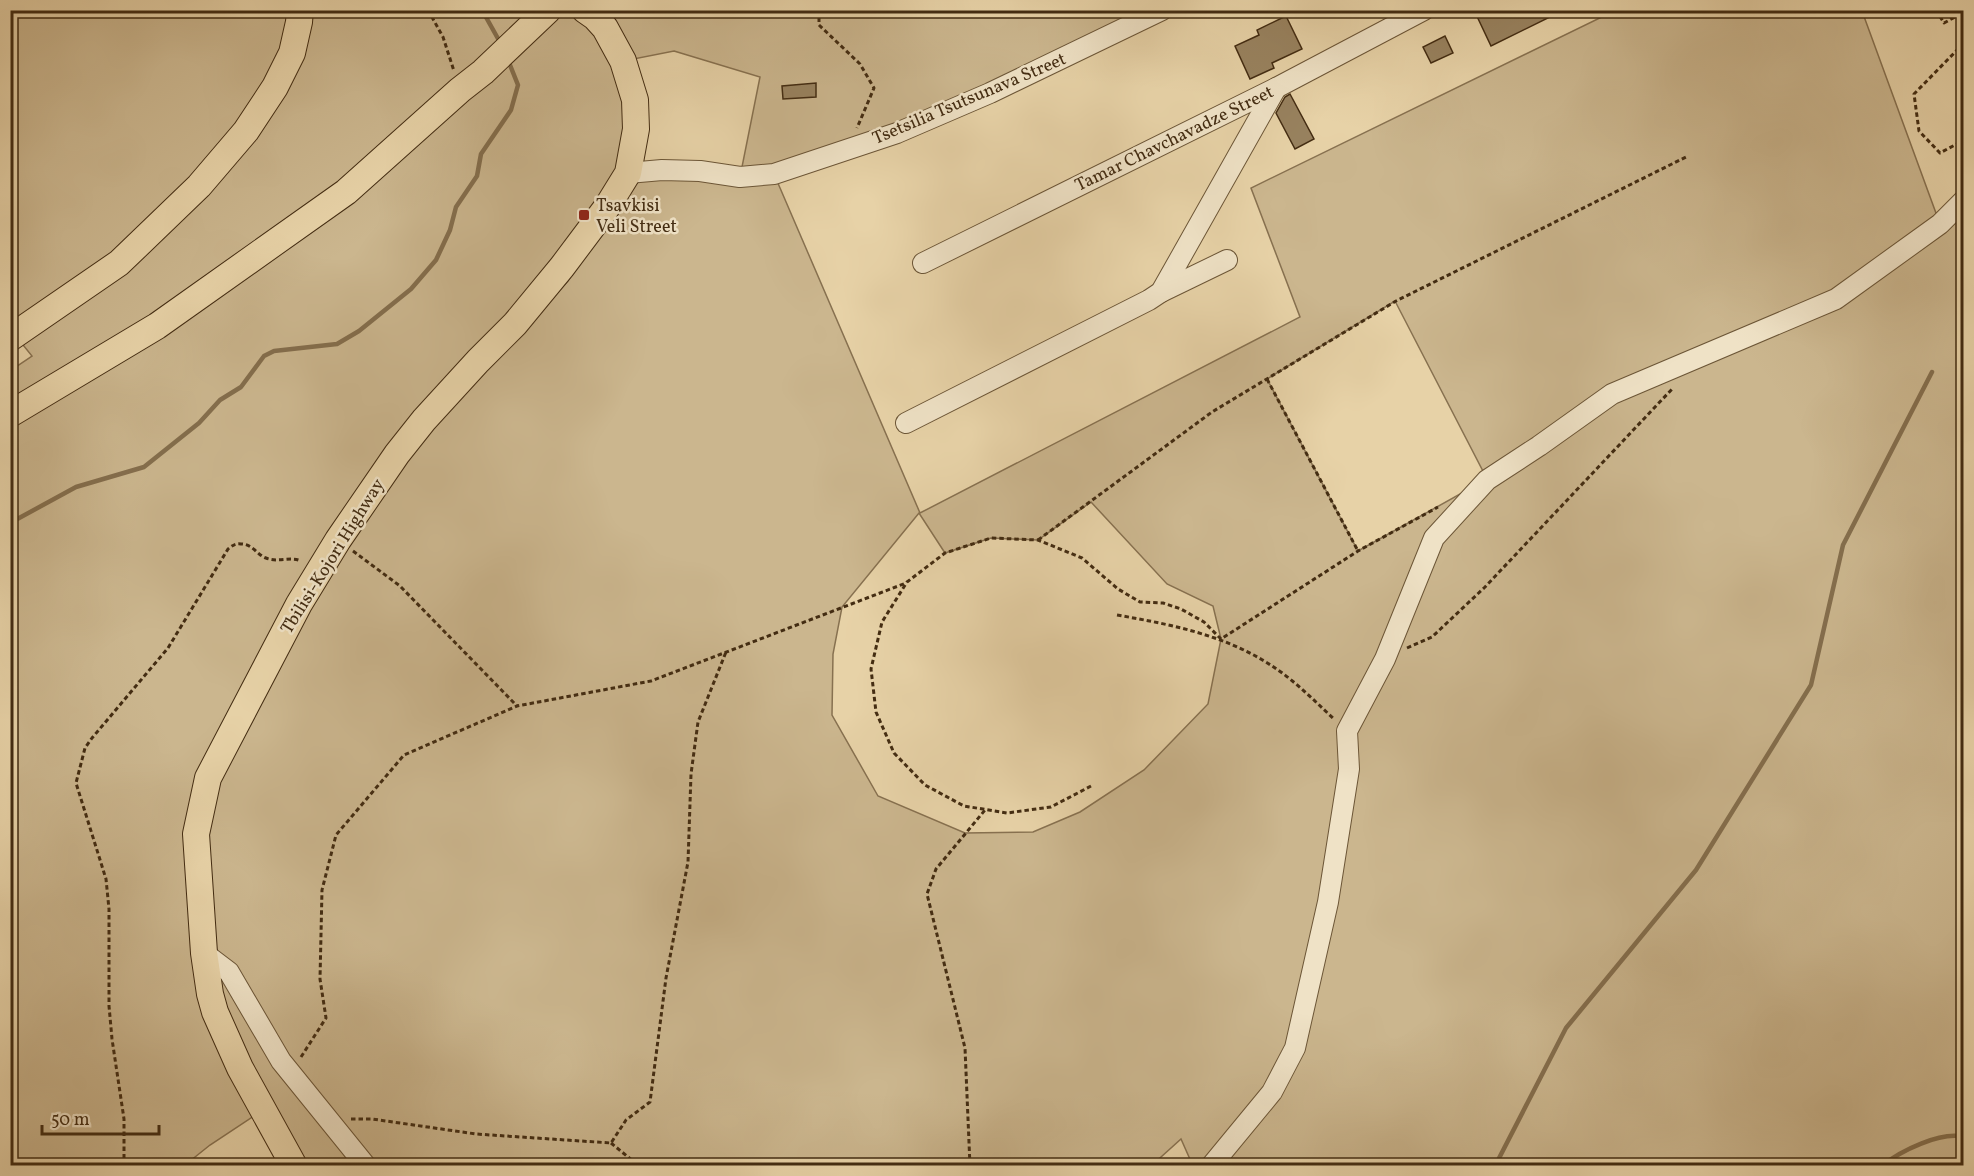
<svg xmlns="http://www.w3.org/2000/svg" width="1974" height="1176" font-family="Vollkorn,serif">
	<rect width="100%" height="100%" fill="#e7d2a7"/>
	<filter id="stains"><feTurbulence type="fractalNoise" baseFrequency=".00333" numOctaves="4"/><feColorMatrix values="0 0 0 0 .2 0 0 0 0 .09 0 0 0 0 .02 0 0 0 .5 -.17"/></filter>
	<radialGradient id="worn" r=".72"><stop offset=".6" stop-color="#630" stop-opacity="0"/><stop offset="1" stop-color="#630" stop-opacity=".3"/></radialGradient>
	<path fill="#cbb68e" stroke="#877150" stroke-width="1.5" fill-rule="evenodd" d="M11 11H1162L990 93 774 174 920 513 1300 317 1251 188 1614 11H1862L1940 224 1963 200V1165L1193 1166 1181 1139 1151 1166H294L263 1110 210 1145 185 1165H11L10 371 32 356 11 330ZM530 27 485 70 499 38ZM674 51 760 77 740 177 628 172 623 61ZM612 201 568 281 438 422ZM1395 301 1487 479 1358 551 1267 379ZM1091 502 1167 584 1213 606 1221 639 1208 704 1144 770 1080 812 1033 832 965 833 878 796 832 715 833 654 842 607 919 513 945 553 991 538 1038 540Z"/>
	<g fill="none" stroke-linecap="round" stroke-linejoin="round">
		<g stroke="#846e4d" stroke-width="4.5">
			<polyline points="482,10 501,44"/>
			<polyline points="10,523 76,487 144,467 199,423 220,400 241,387 264,356 274,351 337,344 359,331 411,289 436,260 450,230 456,207 477,176 481,154 511,110 518,85 508,60"/>
			<polyline points="1495,1166 1566,1028 1696,870 1811,685 1843,545 1932,372"/>
			<path d="M1882 1166C1900 1151 1941 1131 1964 1137"/>
		</g>
	</g>
	<g fill="#98825f" stroke="#432c12" stroke-width="1.5">
		<polygon points="1474,10 1564,10 1491,46"/>
		<polygon points="1286,16 1302,49 1272,63 1274,68 1250,79 1235,46 1259,35 1257,30"/>
		<polygon points="1445,36 1453,53 1431,63 1423,47"/>
		<polygon points="816,83 816,97 783,99 782,86"/>
		<polygon points="1290,94 1314,139 1295,149 1276,113 1285,97"/>
	</g>
	<g fill="none" stroke-linecap="round" stroke-linejoin="round">
		<g stroke="#6c5637" stroke-width="22">
			<g id="minor">
				<polyline points="628,173 662,170 700,171 740,177 774,174 897,133 990,93 1162,10"/>
				<polyline points="923,263 1276,88 1424,10"/>
				<polyline points="1161,292 1227,260"/>
				<polyline points="906,423 1149,300 1161,292 1276,88"/>
				<polyline points="204,953 229,972 281,1061 366,1166"/>
				<polyline points="1211,1166 1272,1092 1295,1048 1328,902 1349,769 1347,731 1385,659 1434,538 1487,480 1539,446 1612,394 1836,299 1940,224 1964,200"/>
			</g>
		</g>
		<g stroke="#432c12" stroke-width="28">
			<g id="major">
				<polyline points="10,338 119,263 199,186 246,131 275,87 292,53 299,22 300,10"/>
				<polyline points="10,414 157,326 346,192 460,90 483,72 548,10"/>
				<polyline points="294,1166 240,1068 215,1012 210,994 204,953 196,834 208,778 299,604 338,540 397,454 424,420 478,361 515,324 562,267 607,207 628,173 636,129 635,100 623,61 605,28 595,17 585,10"/>
			</g>
		</g>
		<g stroke="#432c12" stroke-width="3" stroke-dasharray="4.5 3" stroke-linecap="butt">
			<polyline points="428,10 443,37 454,71"/>
			<polyline points="819,10 819,25 860,64 874,88 857,128"/>
			<polyline points="1936,10 1944,23 1964,12"/>
			<polyline points="1964,43 1914,94 1919,131 1940,153 1964,140"/>
			<polyline points="1267,379 1358,551"/>
			<polyline points="1038,540 1212,412 1396,301 1688,156"/>
			<polyline points="353,551 400,586 517,706"/>
			<path d="M1117 615C1180 626 1239 638 1290 679 1306 692 1320 706 1335 720"/>
			<polyline points="1407,648 1432,637 1485,587 1673,388"/>
			<polyline points="1091,786 1051,807 1007,813 964,806 925,785 894,753 876,712 871,669 882,622 907,582 945,553 991,538 1038,540 1082,558 1118,589 1140,602 1163,603 1181,609 1204,622 1221,639 1358,551 1438,507"/>
			<polyline points="301,1057 326,1018 320,979 322,890 336,835 404,755 517,706 651,681 906,583"/>
			<polyline points="351,1119 372,1119 476,1134 611,1143 626,1120 650,1102 666,978 688,862 691,774 698,722 726,652"/>
			<polyline points="611,1143 639,1166"/>
			<path d="M124 1166V1119L112 1039 109 1006V909L106 879 76 783 85 748 92 738 168 648 228 549C232 546 235 543 241 544 253 544 257 555 266 558 278 563 291 556 301 561"/>
			<polyline points="970,1166 965,1048 927,894 936,869 985,810"/>
		</g>
		<use href="#minor" stroke="#efe2c6" stroke-width="20"/>
		<use href="#major" stroke="#e7d2a7" stroke-width="26"/>
	</g>
	<rect fill="#8f2418" stroke="#efe2c6" stroke-width="2" x="578" y="209" width="12" height="12" rx="3"/>
	<g text-anchor="middle" stroke-width="5" stroke-linejoin="round" paint-order="stroke">
		<g font-size="18" fill="#432c12" stroke="#efe2c6">
			<text transform="translate(969 98) rotate(-23)" y="6">Tsetsilia Tsutsunava Street</text>
			<text transform="translate(1174 138) rotate(-26)" y="6">Tamar Chavchavadze Street</text>
			<text transform="translate(332 556) rotate(-58)" y="6">Tbilisi-Kojori Highway</text>
		</g>
		<g font-size="18" fill="#432c12" stroke="#efe2c6" text-anchor="start">
			<text x="596" y="211">Tsavkisi<tspan x="596" dy="21">Veli Street</tspan></text>
		</g>
	</g>
	<rect width="1974" height="1176" fill="none" stroke="#e7d2a7" stroke-width="36"/>
	<rect x="12" y="12" width="1950" height="1152" fill="none" stroke="#432c12" stroke-width="3"/>
	<rect x="18" y="18" width="1938" height="1140" fill="none" stroke="#432c12" stroke-width="1.5"/>
	<path d="M42 1125v9h117v-9" fill="none" stroke="#432c12" stroke-width="3"/>
	<text x="51" y="1125" font-size="18" fill="#432c12" stroke="#efe2c6" stroke-width="4.5" paint-order="stroke">50 m</text>
	<rect width="100%" height="100%" filter="url(#stains)"/>
	<rect width="100%" height="100%" fill="url(#worn)"/>
</svg>
